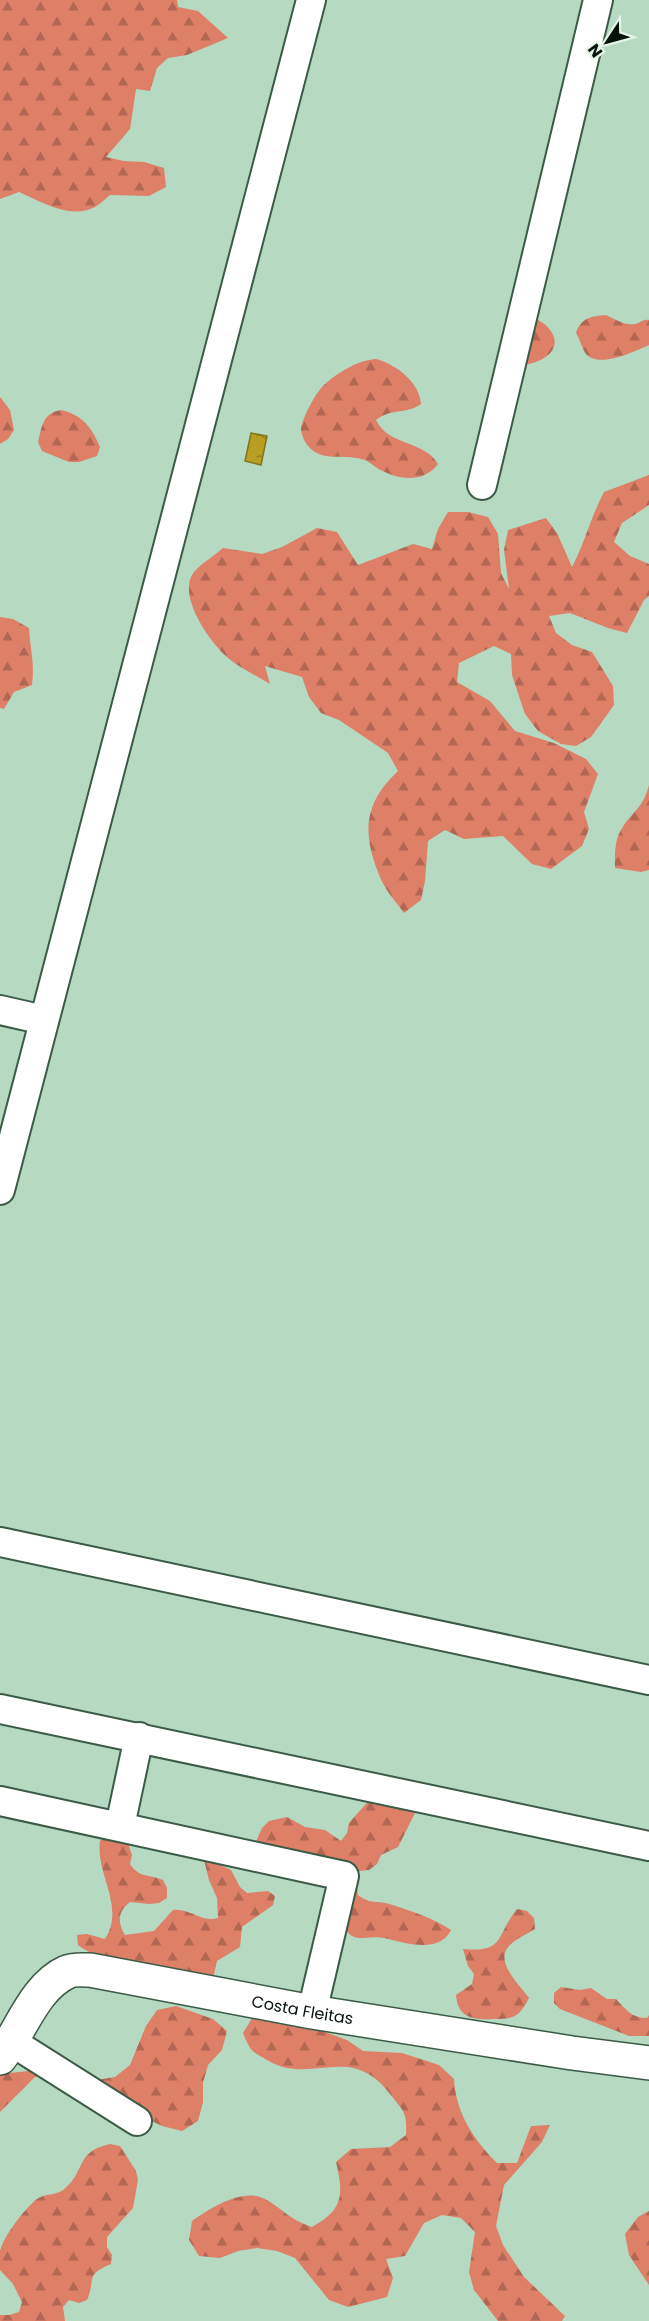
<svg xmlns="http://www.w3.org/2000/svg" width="649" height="2321" font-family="Poppins,sans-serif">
	<defs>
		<pattern id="forest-firs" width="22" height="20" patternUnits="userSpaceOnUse" patternTransform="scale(1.5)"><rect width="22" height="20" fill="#dd8067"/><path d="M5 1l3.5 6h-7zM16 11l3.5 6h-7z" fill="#b16753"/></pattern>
		<pattern id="water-ripples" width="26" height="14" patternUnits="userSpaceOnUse" patternTransform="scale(1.5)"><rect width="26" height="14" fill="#b89e22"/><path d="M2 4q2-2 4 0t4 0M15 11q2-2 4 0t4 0" fill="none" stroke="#947f1c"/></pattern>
	</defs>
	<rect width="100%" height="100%" fill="#b5d9c1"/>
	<g fill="url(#forest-firs)">
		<path d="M0 0H177L178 7 198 11 228 38 187 55 168 58 157 68 150 91 136 89 130 129 106 157 124 161 144 162 164 168 166 187 149 196 110 195C105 199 100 204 95 207 70 220 42 202 19 192L0 199Z"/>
		<path d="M526 284 536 286 542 294 541 304 532 305 527 313C534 319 545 322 550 330 566 351 538 365 520 365L511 348 510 317 517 288Z"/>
		<path d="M606 315C615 319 625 326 635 324 641 323 642 319 649 320V345C635 351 600 369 586 354 582 349 580 339 576 333 581 318 591 316 606 315Z"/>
		<path d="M376 359C396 364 420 383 421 404 406 415 393 407 376 420 388 446 424 440 438 464 423 484 397 480 377 468 371 464 368 460 361 459 344 454 322 462 309 447 305 443 302 436 301 430 301 420 316 392 324 385 337 373 358 360 376 359Z"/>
		<polygon points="0,397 10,410 14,430 8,439 0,444"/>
		<path d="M61 410C83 415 92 428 100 447L97 456 79 462H69L42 451 38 442C42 426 43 413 61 410Z"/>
		<path d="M649 475V505L622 523 614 542 630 556 649 564V596L644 600 627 633 608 628 570 613 549 616 556 633 572 645 592 652 613 686 614 705 591 737 576 746 561 744 538 731 525 714 512 675 511 654 494 646 459 663 457 682 490 701 515 731 554 743 586 759 598 774 584 812 589 829 582 846 551 869 532 864 503 836 464 839 445 830 428 841 425 881 421 900 404 913C396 902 385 890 380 877 362 834 363 804 398 771L388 753 339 720 321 713 309 697 302 677 265 666 270 684C256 675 239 668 227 657 210 642 176 595 194 572 202 563 214 556 223 548L262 554 282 547 317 528 337 532 358 565 413 544 432 549 438 529 448 512H468L488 517 498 534 501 573 509 589 504 550 508 530 546 518 557 533 572 567C585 543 591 516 604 492Z"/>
		<path d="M0 617 13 619 29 628C30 648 35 664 32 685L14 692 4 709 0 708Z"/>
		<path d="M649 785V870L641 872 615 868C615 856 614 841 621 830 632 811 643 809 649 785Z"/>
		<polygon points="373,1796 416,1811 398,1847 381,1855 377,1864 369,1870 359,1871 254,1846 262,1828 269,1821 287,1817 305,1827 325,1830 341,1841 347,1833 349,1823"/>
		<path d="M108 1835 126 1837 132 1855 130 1864C139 1878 149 1874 163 1880L167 1888V1898L159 1903 149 1904 130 1902C118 1911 117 1922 125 1935L154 1931 173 1910C191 1908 200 1923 218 1918L217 1898 209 1880 204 1860H214L222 1866 231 1870 240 1887 247 1893 268 1891 275 1896 273 1905 242 1927 240 1947 217 1961 213 1979C179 1973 102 1965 78 1945L77 1935 87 1934 105 1939C126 1907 95 1873 100 1841Z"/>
		<path d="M357 1885 358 1895C371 1905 376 1900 389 1904 409 1910 433 1918 451 1930 439 1954 405 1943 384 1938 372 1935 352 1944 346 1929 341 1917 352 1897 357 1885Z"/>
		<path d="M517 1909 527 1911 534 1918 535 1929C527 1934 517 1938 510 1945 493 1961 519 1984 529 1998 526 2004 523 2009 518 2014 511 2019 503 2019 495 2019 474 2020 458 2019 456 1995L472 1984 474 1974 468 1966 463 1949C505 1953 495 1937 517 1909Z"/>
		<path d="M561 1987 580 1990 591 1988 607 1999H616C626 2010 632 2018 647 2018L649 2015V2036H629L560 2009 554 2003V1993Z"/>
		<polygon points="176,2006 213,2019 227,2031 222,2050 208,2065 203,2083 203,2102 198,2121 182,2131 162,2126 54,2074 35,2077 0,2112 0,2074 38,2070 96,2080 115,2077 130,2065 146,2026 157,2010"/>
		<path d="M254 2015 292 2020 347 2040 363 2051 402 2053 439 2065 454 2079C456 2113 473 2139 497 2163H517L531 2126 550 2125 542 2142 504 2185 496 2226 503 2245 524 2277 565 2316 562 2321H498L474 2290 469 2272 475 2232 461 2218 442 2215 424 2223 405 2256 386 2259 393 2278 387 2297 348 2307 329 2300 295 2258 277 2251 257 2248 238 2251 220 2258 199 2256 189 2240 192 2221C210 2208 245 2186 267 2200 285 2211 289 2219 312 2227 343 2210 344 2195 336 2162L351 2149 390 2147 406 2135C407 2111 404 2112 390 2094 350 2041 311 2087 267 2060 262 2057 255 2054 251 2049 248 2045 245 2038 243 2033Z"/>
		<path d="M110 2144 120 2146 136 2171 138 2180 133 2208 107 2237V2247L112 2255 111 2264C84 2275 96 2280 87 2300L79 2303 69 2300 63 2307 65 2321H0V2315H9L19 2312 22 2302 13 2284 0 2270C0 2264 0 2258 0 2252 2 2238 26 2207 37 2199 45 2193 55 2196 63 2190 87 2171 74 2152 110 2144Z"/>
		<polygon points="649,2211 649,2285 629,2255 625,2234 638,2217"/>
	</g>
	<polygon fill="url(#water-ripples)" stroke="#82741b" stroke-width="1.5" points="251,433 267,436 261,465 245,461"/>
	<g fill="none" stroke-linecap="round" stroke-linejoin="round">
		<g stroke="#3b5b47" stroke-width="32">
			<g id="minor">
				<polyline points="482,485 598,0"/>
				<polyline points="0,1010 44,1020"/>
				<polyline points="0,1190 311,0"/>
				<polyline points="0,1542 649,1680"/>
				<polyline points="0,1709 649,1846"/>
				<polyline points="0,1801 344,1876 312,2012"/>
				<polyline points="120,1826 139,1737"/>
				<polyline points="12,2042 137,2121"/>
			</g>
		</g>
		<g stroke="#3b5b47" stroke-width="36">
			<g id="secondary">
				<path id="s1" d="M0 2058C21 2031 34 1987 67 1972 73 1969 83 1970 90 1970L312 2012 572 2053 649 2063"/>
			</g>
		</g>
		<use href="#minor" stroke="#fff" stroke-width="28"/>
		<use href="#secondary" stroke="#fff" stroke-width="33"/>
	</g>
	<g text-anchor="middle" stroke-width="4.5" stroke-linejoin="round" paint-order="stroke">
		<g font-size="16" fill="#05120a" stroke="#e3f5e9">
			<text dy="6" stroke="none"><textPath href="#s1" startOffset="350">Costa Fleitas</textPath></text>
		</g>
	</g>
	<g transform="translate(607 42) rotate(234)" stroke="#e3f5e9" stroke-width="4.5" paint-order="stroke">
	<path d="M0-4.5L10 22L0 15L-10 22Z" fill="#05120a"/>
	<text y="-9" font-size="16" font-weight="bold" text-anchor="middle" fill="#05120a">N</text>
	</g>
</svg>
